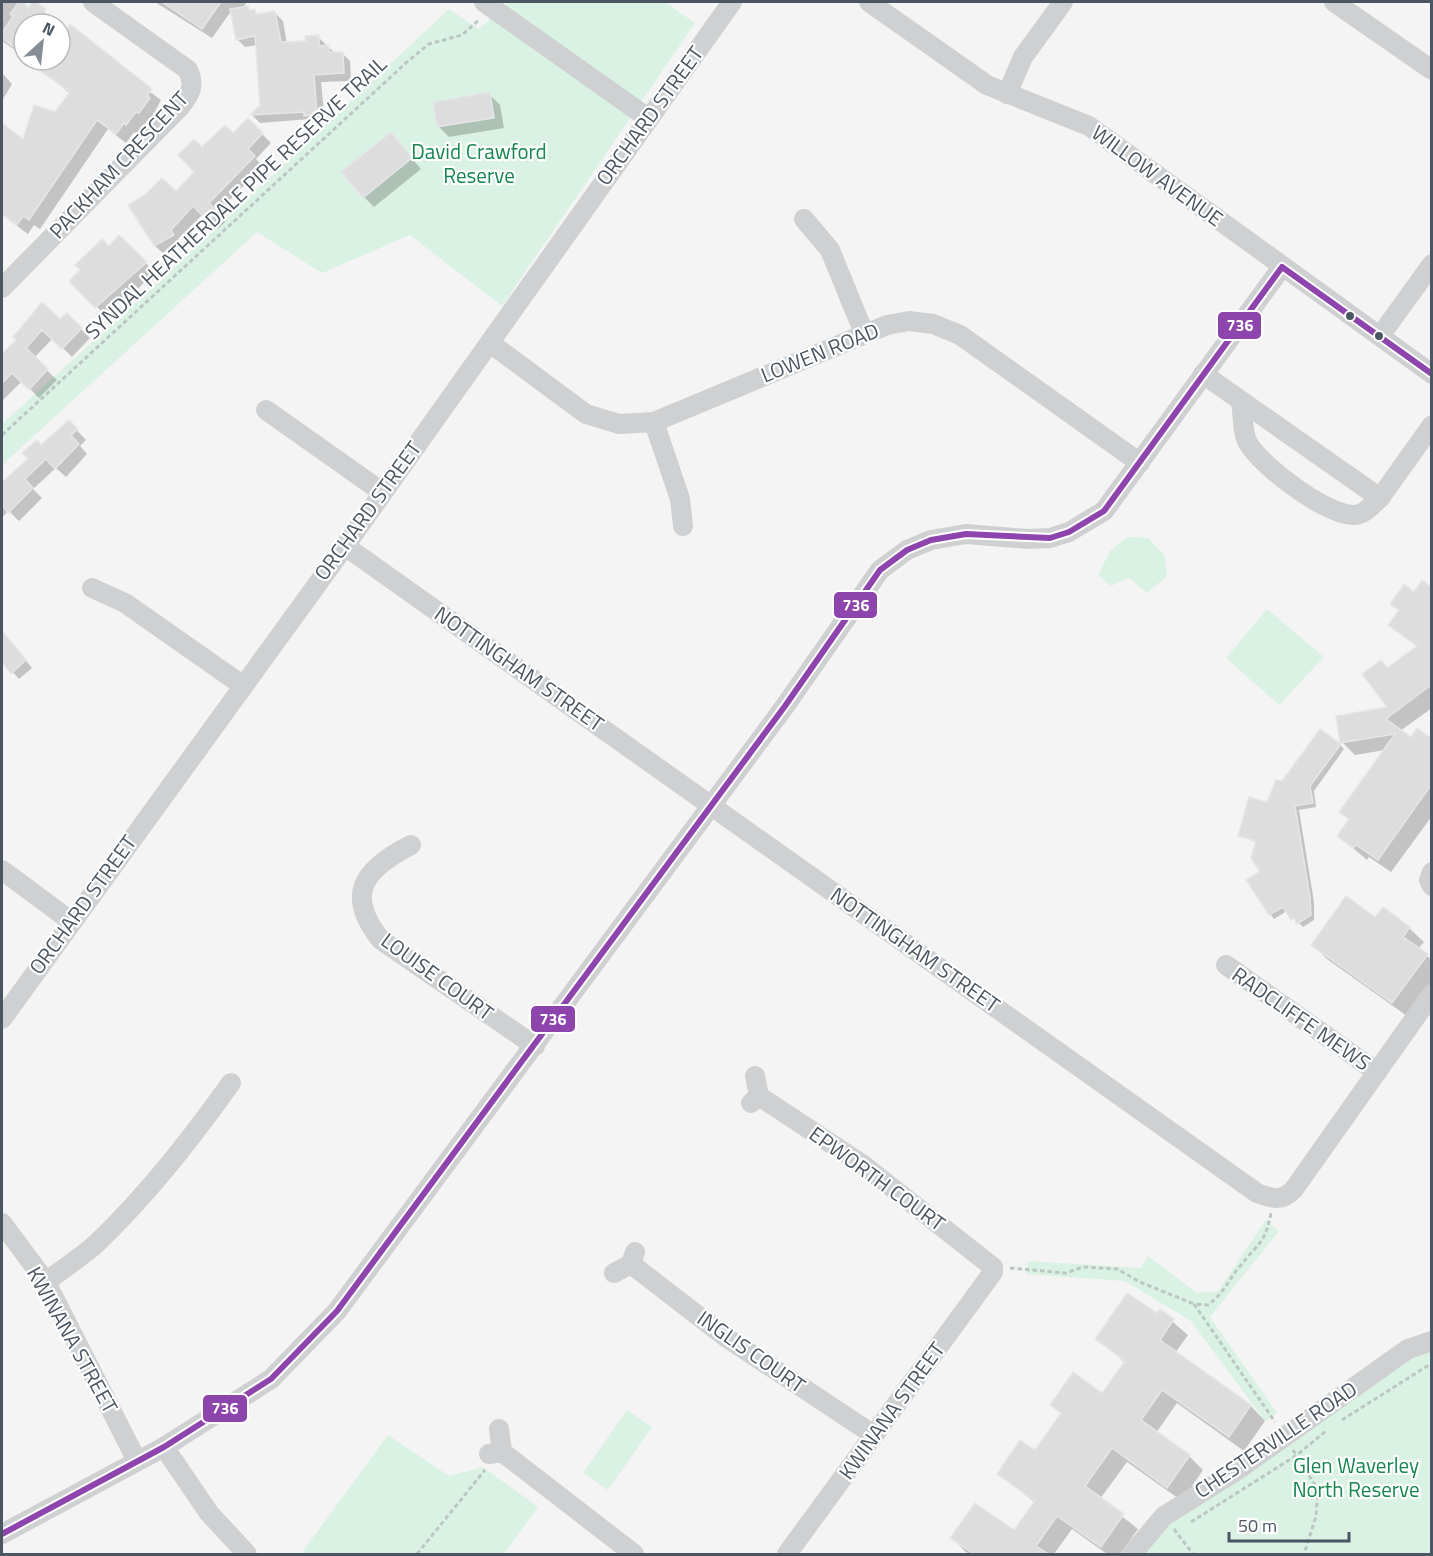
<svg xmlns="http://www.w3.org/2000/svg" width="1433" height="1556" font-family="'Titillium Web',sans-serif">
	<rect width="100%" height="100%" fill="#f4f4f4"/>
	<g fill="#d9f2e3">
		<polygon points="509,2 665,2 695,23 502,306 410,235 322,273 257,232 2,465 2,424 154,286 449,9 479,29"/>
		<polygon points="1127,537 1148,538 1164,555 1167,576 1147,593 1129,578 1111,586 1098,575 1110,551"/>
		<polygon points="1267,609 1324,657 1279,705 1226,658"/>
		<polygon points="1266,1220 1279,1231 1210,1317 1277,1413 1265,1421 1191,1321 1125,1281 1026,1274 1028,1261 1141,1268 1148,1256 1197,1293 1218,1291"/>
		<polygon points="1431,1341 1431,1554 1132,1554 1164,1516"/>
		<polygon points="627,1410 652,1427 608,1490 583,1473"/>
		<polygon points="388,1435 449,1476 483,1467 538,1507 504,1554 301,1554"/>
	</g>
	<g fill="#0003">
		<polygon points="2,2 17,2 28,10 34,2 58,24 24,24 24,56 2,41"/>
		<polygon points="155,2 247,2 242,9 248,8 259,15 275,13 283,21 287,44 307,43 318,37 335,53 342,53 350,61 351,81 321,82 325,122 314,123 310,119 260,123 252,115 261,106 257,45 245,47 237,39 232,10 212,38"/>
		<polygon points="60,26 161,100 149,122 147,121 137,134 134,132 126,143 108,129 40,229 34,225 28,234 2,215 2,125 24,141 55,114 70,94 30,60 60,60"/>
		<polygon points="2,73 12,84 2,101"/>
		<polygon points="489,94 500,105 504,128 449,137 439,127"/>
		<polygon points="248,120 271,143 256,159 263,166 217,213 226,221 218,229 203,214 178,239 181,244 164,254 155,246 130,205 176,193 197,172 202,149 233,135"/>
		<polygon points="391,134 421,169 374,207 364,197"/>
		<polygon points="119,237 154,271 138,289 135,286 105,315 71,281"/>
		<polygon points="67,315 90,338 72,357 53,338 34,358 57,380 39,398 22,381 2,401 2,356 18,340 60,322"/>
		<polygon points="69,422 86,440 80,446 87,454 66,477 56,468 33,489 42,498 19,521 9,511 2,517 2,484"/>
		<polygon points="1423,582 1432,589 1432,657 1391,624 1400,612 1392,604 1414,594"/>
		<polygon points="2,631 32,668 19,679 2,660"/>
		<polygon points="1423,666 1432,677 1432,708 1400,731 1411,739 1418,730 1432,739 1432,816 1391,872 1369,857 1367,860 1339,836 1350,821 1341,812 1385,750 1355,755 1342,742 1390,708 1388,670"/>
		<polygon points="1340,745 1344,749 1314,791 1316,807 1299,810 1314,902 1314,920 1303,927 1287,911 1274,919 1270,914 1248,881 1262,872 1257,843 1239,835 1282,783"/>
		<polygon points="1376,919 1409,928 1424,942 1418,949 1432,960 1432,983 1407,1016 1327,959 1313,945"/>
		<polygon points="1160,1311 1188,1335 1175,1353 1251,1406 1265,1421 1244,1451 1177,1403 1156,1433 1189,1456 1203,1470 1182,1501 1127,1462 1100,1499 1138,1529 1120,1554 1107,1554 1072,1529 1054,1554 970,1554 966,1552 952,1538 1014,1532 1035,1503 999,1473 1035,1452 1062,1414 1052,1404 1102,1395 1125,1363 1097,1338 1157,1315"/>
	</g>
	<g fill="#ddddde" stroke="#e5e6e7" stroke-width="1.5">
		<polygon points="19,2 24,2 28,8 32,2 36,2 46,9 44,12 67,29 70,24 152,89 147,96 150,98 139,113 136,112 126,125 124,123 116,134 97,120 29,220 23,216 17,225 2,214 2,123 23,139 34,105 55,112 70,92 39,70 46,60 60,60 60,24 24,24 24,54 2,38 2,33 13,16 10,14"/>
		<polygon points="162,2 221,2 202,29"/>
		<polygon points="248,6 249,10 255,9 256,14 275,11 281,42 306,41 305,36 319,35 319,46 329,45 329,52 343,52 344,73 314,75 317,114 304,116 304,112 250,115 260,105 255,36 236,40 230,9"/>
		<polygon points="490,92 494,118 437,127 433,102"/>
		<polygon points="248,118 263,133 248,149 255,156 209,203 218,212 208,221 193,206 171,230 174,235 154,246 128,205 145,195 162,178 176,191 194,172 178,155 194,139 202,147 225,125 233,133"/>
		<polygon points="391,132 412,158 363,198 341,172"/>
		<polygon points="119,235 147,262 95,308 69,281 80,270 75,265 102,239 109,246"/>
		<polygon points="42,302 60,319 67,313 82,328 62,349 42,330 26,348 48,369 29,390 12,373 2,383 2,354 16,340 13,337"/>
		<polygon points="69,420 78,429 71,435 79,444 55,469 46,459 25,479 33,488 8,513 2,505 2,482 28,459 22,453 37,440 41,445"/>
		<polygon points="1422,580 1431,587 1431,685 1386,719 1411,737 1417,728 1431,738 1431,785 1378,860 1356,845 1353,848 1337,836 1349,819 1339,812 1395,734 1340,743 1336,716 1387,707 1362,674 1381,660 1387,668 1417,646 1388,625 1399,610 1390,604 1404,584 1414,592"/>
		<polygon points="2,631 26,660 11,674 2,662"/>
		<polygon points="1320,729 1341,744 1310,786 1313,803 1295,806 1310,897 1311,915 1297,924 1294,918 1291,920 1283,907 1269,915 1246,880 1260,872 1251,858 1256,841 1238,836 1249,797 1267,802 1276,780 1282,781"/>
		<polygon points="1346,896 1375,917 1383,907 1410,927 1403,937 1428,954 1392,1003 1311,945"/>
		<polygon points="1127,1293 1157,1313 1160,1309 1174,1319 1160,1340 1251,1405 1229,1437 1162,1390 1141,1420 1190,1455 1167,1488 1112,1448 1085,1486 1124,1514 1101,1547 1057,1516 1036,1546 1048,1554 974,1554 950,1538 975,1503 1014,1530 1035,1501 997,1474 1020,1440 1035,1450 1061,1413 1050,1405 1073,1372 1102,1393 1125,1361 1095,1339"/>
	</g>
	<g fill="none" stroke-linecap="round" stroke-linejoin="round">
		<g stroke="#bcc7c4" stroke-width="3" stroke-dasharray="4.5 3" stroke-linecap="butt">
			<polyline points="2,435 407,62 429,44 462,35 480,19"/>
			<path d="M1271 1213C1265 1244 1259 1242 1241 1265 1227 1281 1228 1289 1208 1305L1194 1304 1275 1422"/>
			<polyline points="1010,1268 1066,1273 1083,1267 1117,1269 1140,1282 1194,1304"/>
			<polyline points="1342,1420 1432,1363"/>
			<polyline points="1293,1450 1318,1490 1316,1516 1304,1554"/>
			<polyline points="1191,1522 1297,1455 1327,1430"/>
			<polyline points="1174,1529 1193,1554"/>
			<polyline points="417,1554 485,1470"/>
		</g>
		<g stroke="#ced0d2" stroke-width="20">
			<polyline points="484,2 648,118"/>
			<polyline points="869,2 987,85 1089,126 1432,374"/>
			<polyline points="1334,2 1432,70"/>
			<polyline points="1007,94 1023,57 1063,2"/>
			<polyline points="804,219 830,250 864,333"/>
			<path d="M2 288 181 106C191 93 195 85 188 70L93 2"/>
			<polyline points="1380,336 1432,264"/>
			<polyline points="490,343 586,414 619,424 654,422 887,325 909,321 933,324 960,335 1140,463"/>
			<polyline points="1203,374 1380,498 1432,425"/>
			<path d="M1241 402C1243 414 1242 432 1248 443 1262 467 1325 514 1353 515 1364 516 1373 504 1380 498"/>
			<polyline points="266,410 382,492"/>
			<polyline points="654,422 680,499 683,526"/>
			<path d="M345 546 1257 1193C1273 1199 1282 1202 1294 1189L1432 994"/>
			<polyline points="92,588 125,603 242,685"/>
			<path d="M411 845C364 869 344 894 381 940L535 1046"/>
			<polyline points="2,870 72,922"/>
			<polyline points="1432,872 1429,880 1432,886"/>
			<polyline points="1226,965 1377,1072"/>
			<polyline points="2,1019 345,546 732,2"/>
			<polyline points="759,1096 862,1164 993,1267 993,1272 787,1554"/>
			<polyline points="751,1103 759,1096 755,1076"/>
			<polyline points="2,1223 46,1282 137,1461"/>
			<polyline points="631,1264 727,1338 874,1435"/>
			<polyline points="614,1273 631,1264 635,1252"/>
			<path d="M46 1282C62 1269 82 1257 97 1243 148 1194 190 1140 231 1083"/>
			<polyline points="164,1447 209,1513 247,1554"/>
			<polyline points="502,1452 634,1554"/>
			<polyline points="489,1454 502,1452 499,1429"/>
			<polyline points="2,1534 164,1447 271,1379 337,1311 785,706 880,570 907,550 931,540 966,534 1028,539 1050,538 1069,532 1104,511 1282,267"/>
			<polyline points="1132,1554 1164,1516 1239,1469 1408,1349 1432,1341"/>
		</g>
		<g stroke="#fff" stroke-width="10">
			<polyline id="bus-1" points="2,1534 164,1447 271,1379 337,1311 785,706 880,570 907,550 931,540 966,534 1050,538 1069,532 1104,511 1282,267 1432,374"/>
		</g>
		<use href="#bus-1" stroke="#8e44ad" stroke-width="6"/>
	</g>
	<g fill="#4a5661" stroke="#fff" stroke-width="2">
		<circle cx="1350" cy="316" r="5"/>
		<circle cx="1379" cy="336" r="5"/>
	</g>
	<g text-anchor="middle" stroke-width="4.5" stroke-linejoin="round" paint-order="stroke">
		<g font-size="21" fill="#4a5661" stroke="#fff">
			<text transform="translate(650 116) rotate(-54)" y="7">ORCHARD STREET</text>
			<text transform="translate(119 165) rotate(-47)" y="7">PACKHAM CRESCENT</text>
			<text transform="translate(1157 176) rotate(36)" y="7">WILLOW AVENUE</text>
			<text transform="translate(236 198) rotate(-43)" y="7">SYNDAL HEATHERDALE PIPE RESERVE TRAIL</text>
			<text transform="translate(820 353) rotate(-22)" y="7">LOWEN ROAD</text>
			<text transform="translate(368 511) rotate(-54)" y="7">ORCHARD STREET</text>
			<text transform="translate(519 669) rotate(35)" y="7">NOTTINGHAM STREET</text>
			<text transform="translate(83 905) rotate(-54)" y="7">ORCHARD STREET</text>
			<text transform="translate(915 950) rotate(35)" y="7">NOTTINGHAM STREET</text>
			<text transform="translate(437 977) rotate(36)" y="7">LOUISE COURT</text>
			<text transform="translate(1301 1019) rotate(35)" y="7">RADCLIFFE MEWS</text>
			<text transform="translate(877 1179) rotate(36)" y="7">EPWORTH COURT</text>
			<text transform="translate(72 1340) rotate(61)" y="7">KWINANA STREET</text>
			<text transform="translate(751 1352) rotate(35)" y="7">INGLIS COURT</text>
			<text transform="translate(892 1411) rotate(-54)" y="7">KWINANA STREET</text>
			<text transform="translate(1276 1440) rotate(-34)" y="7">CHESTERVILLE ROAD</text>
		</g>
		<g font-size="21" fill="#17864f" stroke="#fff">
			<text x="479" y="159">David Crawford<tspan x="479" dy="24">Reserve</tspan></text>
			<text x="1356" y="1473">Glen Waverley<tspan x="1356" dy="24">North Reserve</tspan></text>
		</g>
	</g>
	<g stroke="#fff" stroke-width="2">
		<rect x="1217" y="311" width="45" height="29" rx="6" fill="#8e44ad"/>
		<rect x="833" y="591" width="45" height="28" rx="6" fill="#8e44ad"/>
		<rect x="530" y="1005" width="46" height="28" rx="6" fill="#8e44ad"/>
		<rect x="202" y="1394" width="46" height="29" rx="6" fill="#8e44ad"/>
	</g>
	<g font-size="16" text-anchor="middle" font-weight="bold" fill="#fff">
		<text x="1240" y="331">736</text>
		<text x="856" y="611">736</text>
		<text x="553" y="1025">736</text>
		<text x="225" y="1414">736</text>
	</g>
	<rect width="1433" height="1556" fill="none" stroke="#4a5661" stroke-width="6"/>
	<g transform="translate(42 42) rotate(27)"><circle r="28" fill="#ffffff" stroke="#b7bbc0" stroke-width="1.5"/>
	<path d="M0-4.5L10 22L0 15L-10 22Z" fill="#868d94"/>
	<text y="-9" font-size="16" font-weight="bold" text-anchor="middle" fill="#4a5661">N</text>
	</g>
	<path d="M1229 1532v9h120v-9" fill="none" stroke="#4a5661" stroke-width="3"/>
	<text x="1238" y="1532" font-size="18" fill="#4a5661" stroke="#ffffff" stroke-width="4.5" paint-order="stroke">50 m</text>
</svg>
